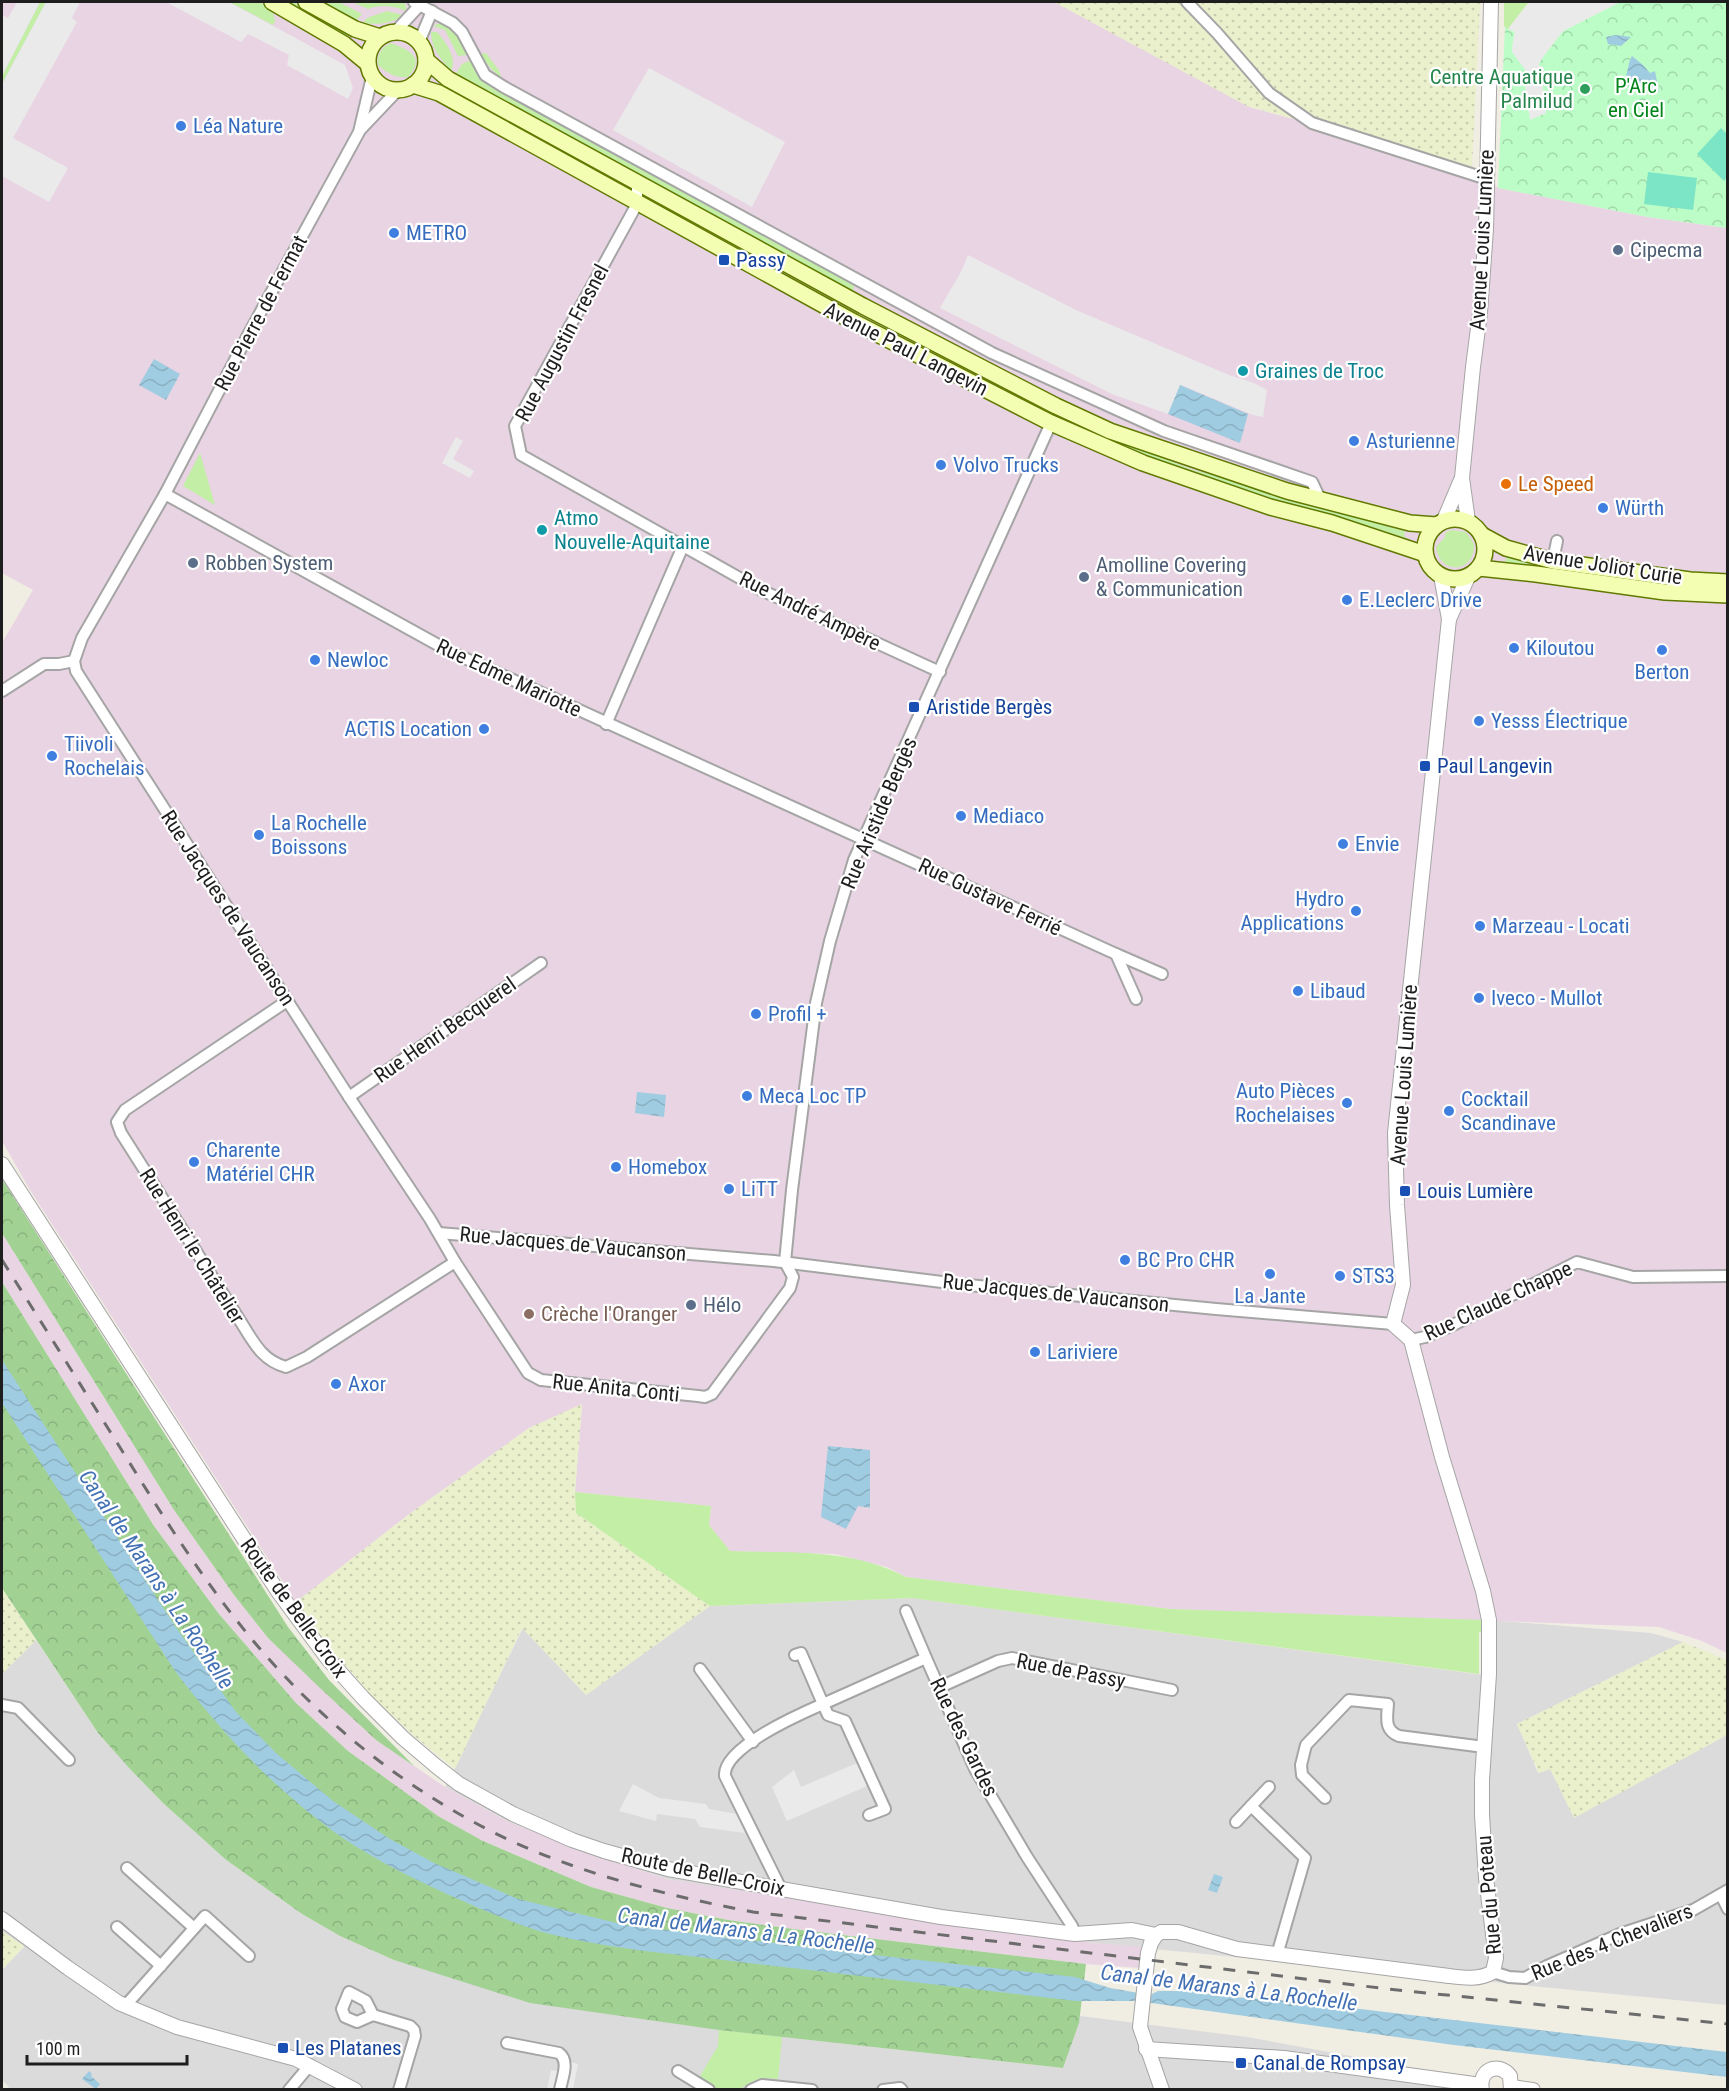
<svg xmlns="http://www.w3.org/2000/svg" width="1729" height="2091" font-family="'Roboto Condensed',sans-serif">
	<defs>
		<pattern id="farmland-dots" width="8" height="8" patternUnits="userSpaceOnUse" patternTransform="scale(1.5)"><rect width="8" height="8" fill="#eaf0cc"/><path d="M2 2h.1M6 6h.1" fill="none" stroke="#c8cdaf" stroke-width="1.8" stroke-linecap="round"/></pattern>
		<pattern id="forest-crowns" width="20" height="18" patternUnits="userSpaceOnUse" patternTransform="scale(1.5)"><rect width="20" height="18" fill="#a1d294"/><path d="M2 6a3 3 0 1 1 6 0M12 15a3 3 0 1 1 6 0" fill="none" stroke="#8ab47f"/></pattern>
		<pattern id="park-crowns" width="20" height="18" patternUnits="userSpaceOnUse" patternTransform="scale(1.5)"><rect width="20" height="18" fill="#bcfdc7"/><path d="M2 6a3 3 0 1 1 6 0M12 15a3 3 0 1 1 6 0" fill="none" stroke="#a1d8aa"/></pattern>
		<pattern id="water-waves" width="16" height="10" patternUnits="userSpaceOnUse" patternTransform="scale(1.5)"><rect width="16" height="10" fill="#a0cce1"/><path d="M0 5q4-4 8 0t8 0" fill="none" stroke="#89afc1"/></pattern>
	</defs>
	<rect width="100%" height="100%" fill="#f0ede3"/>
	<g fill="#dcdbdb">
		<polygon points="912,1598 1483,1675 1489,1620 1651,1633 1683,1642 1517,1724 1538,1773 1550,1769 1574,1817 1727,1735 1727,2005 1092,1943 742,1892 667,1879 582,1851 507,1821 445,1787 523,1628 586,1695 710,1606"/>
		<polygon points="36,1640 98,1733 129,1768 163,1803 225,1859 302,1914 340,1936 394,1960 719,2030 1063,2068 1080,2016 1247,2037 1383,2062 1454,2089 6,2090 9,2087 2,2080 2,1970 24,1947 2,1931 2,1674"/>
	</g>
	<g fill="#e9d4e3">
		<polygon points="2,2 1056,2 1252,108 1472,167 1498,188 1648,217 1727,228 1727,1653 1702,1641 1659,1627 1170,1609 906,1577 887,1567 835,1554 730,1551 709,1525 711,1506 575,1492 582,1405 529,1428 412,1512 296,1602 30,1190 2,1141 2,643 33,590 2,573"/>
		<polygon points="2,1233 174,1510 234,1595 268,1638 376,1740 445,1787 507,1821 582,1851 667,1879 895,1915 1092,1943 1143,1947 1140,1968 1086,1964 801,1930 728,1920 667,1908 591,1887 483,1841 438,1816 348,1751 296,1703 219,1614 154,1526 2,1282"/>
	</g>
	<g fill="url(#farmland-dots)">
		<polygon points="1054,2 1480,2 1472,167 1247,106"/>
		<polygon points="582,1404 575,1492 576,1513 710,1606 586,1695 522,1628 455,1769 413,1735 374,1698 330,1648 296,1602 412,1512 529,1428"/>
		<polygon points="2,1588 36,1640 2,1674"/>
		<polygon points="1683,1642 1727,1660 1727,1735 1574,1818 1550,1769 1539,1773 1517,1724"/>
		<polygon points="2,1931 24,1946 2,1970"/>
	</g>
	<g fill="#c2eea5">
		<polygon points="40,2 46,2 2,84 2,76"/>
		<polygon points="229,2 259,2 272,9 275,21 273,25"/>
		<polygon points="284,2 293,2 349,33 347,36"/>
		<polygon points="318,2 339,2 362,14 356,21"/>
		<path d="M352 2H402L406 5V11C392 6 382 4 368 9Z"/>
		<polygon points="1504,2 1529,2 1508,29 1504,26"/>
		<path d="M387 11 403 15C393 24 376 25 363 23L367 18Z"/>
		<path d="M440 23C455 27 461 42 467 55L458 56 445 30 433 26Z"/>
		<path d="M431 32H437C445 41 458 58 451 71 441 59 431 48 431 32Z"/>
		<path d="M391 43C409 50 426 57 408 77 395 78 387 73 378 65 377 54 382 47 391 43Z"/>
		<path d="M486 53 498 69 502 78C492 71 487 65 481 54Z"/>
		<polygon points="471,60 479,76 486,82 853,284 854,288 852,292 455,75 462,64"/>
		<polygon points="447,85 629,182 626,192 445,89"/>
		<polygon points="1069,420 1193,470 1227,478 1405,531 1404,537 1408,538 1406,541 1198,479 1068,423"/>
		<polygon points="200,453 215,505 183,486"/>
		<path d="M1451 530 1466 532 1474 544C1475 574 1439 575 1436 547L1445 537V533Z"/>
		<polygon points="1507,556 1560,569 1712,587 1700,589 1501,564 1501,561 1505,562"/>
		<path d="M575 1492 711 1506 709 1525 730 1551C790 1553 852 1548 906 1577L1170 1609 1482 1620 1484 1632H1479V1674L912 1598 710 1606 576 1513Z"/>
		<path d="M719 2030 782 2037 778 2079C763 2078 753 2078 741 2089L718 2090 699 2078 718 2046Z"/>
	</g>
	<g fill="url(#forest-crowns)">
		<polygon points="2,1179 288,1627 329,1680 414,1766 376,1740 320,1688 268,1638 234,1595 174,1510 2,1233"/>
		<polygon points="2,1282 154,1526 219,1614 296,1703 348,1751 438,1816 483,1841 591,1887 667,1908 728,1920 801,1930 1086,1964 1079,2023 1063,2068 719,2030 530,2003 394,1960 340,1936 302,1914 225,1859 163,1803 129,1768 98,1733 2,1588"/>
	</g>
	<path fill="url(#park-crowns)" d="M1620 2H1727V228L1648 217 1498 188 1505 27 1515 32C1510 55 1512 51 1525 69V83L1546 113 1542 81 1544 68 1538 65 1540 61 1563 31Z"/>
	<g fill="#7be5c6">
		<polygon points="1721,128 1727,134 1727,177 1724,181 1697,154"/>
		<polygon points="1648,172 1697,178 1693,210 1644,204"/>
	</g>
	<g fill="#eaeaea">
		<polygon points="17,2 40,2 2,76 2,15 8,18"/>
		<polygon points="46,2 80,2 72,18 77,22 13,138 68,168 49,202 2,176 2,84"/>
		<polygon points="166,2 229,2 345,65 353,88 348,99 287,65 289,55 248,34 241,42"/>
		<polygon points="1529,2 1620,2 1563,31 1550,46 1538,65 1544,68 1542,81 1546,113 1530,120 1525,86 1527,72 1512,52 1515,32 1508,29"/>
		<polygon points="649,68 785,142 752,207 613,130"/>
		<polygon points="968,255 1076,310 1229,375 1254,383 1267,390 1263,417 1253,415 1181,385 1168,414 1112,394 940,308 962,270"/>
		<polygon points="456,437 463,441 453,459 474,471 470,478 442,463"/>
		<polygon points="857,1763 867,1786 787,1821 772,1787 794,1770 801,1787"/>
		<polygon points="633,1784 659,1798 706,1804 709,1809 737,1814 745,1833 700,1827 695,1819 657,1814 656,1821 619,1811"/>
		<polygon points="571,2062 578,2064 573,2089 565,2090"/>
		<polygon points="551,2070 559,2071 555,2089 547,2090"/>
	</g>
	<g fill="url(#water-waves)">
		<polygon points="1615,35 1631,37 1621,46 1608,44 1606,37"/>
		<path d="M1632 56 1643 65 1650 73 1655 71 1659 92 1635 88 1631 79 1626 75C1629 68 1628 62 1632 56Z"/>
		<polygon points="154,359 180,374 166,400 139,385"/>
		<polygon points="1180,385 1248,414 1240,443 1168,414"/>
		<polygon points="637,1092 666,1095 664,1117 635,1113"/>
		<path d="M2 1360 175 1626 236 1712 276 1753 333 1801 390 1839 434 1863 518 1899 625 1925 882 1956 1075 1977 1110 1988 1150 1995 1158 1991H1194L1219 1996 1292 2001 1727 2052V2077L1454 2045 1137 2001H1076L637 1950C604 1945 571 1940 539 1931 513 1923 488 1912 463 1901 422 1883 380 1863 343 1838 277 1792 220 1732 173 1668L2 1403Z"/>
		<polygon points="828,1446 870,1450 870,1508 858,1506 846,1529 821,1517"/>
		<polygon points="1214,1874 1223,1877 1217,1893 1208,1890"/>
		<polygon points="89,2071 92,2074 91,2076 100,2084 96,2089 82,2079"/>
	</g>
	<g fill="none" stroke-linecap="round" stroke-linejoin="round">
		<g stroke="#a5a5a5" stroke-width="14">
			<g id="minor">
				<polyline points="414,2 453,23 462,32 485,75 504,87 992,353 1164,431 1312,482 1321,501"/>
				<polyline points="1187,2 1217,33 1269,93 1312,123 1487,179"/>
				<polyline points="395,32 420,5"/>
				<polyline points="419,42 432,11"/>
				<polyline points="372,77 359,132 247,337 165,494 82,638 74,661 76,671 349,1097 430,1219 455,1262 528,1373 541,1380 698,1396 705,1397 712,1394 790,1288 793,1277 785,1262"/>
				<polyline points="361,129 398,90"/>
				<polyline points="165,494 449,651 1116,954 1136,999"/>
				<polyline points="683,546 759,589 940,672"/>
				<polyline points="1553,561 1557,541"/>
				<polyline points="2,691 44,664 59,664 74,661"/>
				<polyline points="606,724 683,546 521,455 515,426 637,204 637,183"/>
				<polyline points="1116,954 1162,974"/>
				<path d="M287 1001 125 1110 117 1122 121 1133 244 1327C255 1345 264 1361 286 1367L307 1357 455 1262"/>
				<polyline points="349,1097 541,963"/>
				<polyline points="439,1233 774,1261 958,1284 1216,1309 1393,1324"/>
				<polyline points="785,1262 792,1190 816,1003 830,941 854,860 1051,423"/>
				<polyline points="1411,1340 1425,1337 1455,1324 1577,1262 1633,1277 1728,1276"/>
				<polyline points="906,1611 926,1658"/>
				<polyline points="795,1655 801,1653 823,1704 926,1658 975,1769 1027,1857 1072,1926 1075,1934"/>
				<polyline points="700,1669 753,1742"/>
				<polyline points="940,1687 998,1661 1012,1658 1172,1690"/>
				<polyline points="2,1705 18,1708 69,1760"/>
				<polyline points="1269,1787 1251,1806 1305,1858 1277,1955"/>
				<path d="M1325 1798 1302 1775 1301 1765 1306 1745 1349 1700 1388 1704C1387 1718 1384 1730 1399 1736L1484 1747"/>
				<polyline points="1236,1822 1251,1806"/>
				<polyline points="127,1868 194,1928"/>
				<path d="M781 1889 725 1776C722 1748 800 1714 823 1704L828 1715 845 1721 885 1809 869 1815"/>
				<polyline points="1721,1895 1728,1909"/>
				<polyline points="117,1927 161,1966"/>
				<polyline points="1493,1972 1509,1977 1525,1978 1547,1966 1620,1934 1693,1910 1728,1890"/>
				<polyline points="126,2005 205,1916 249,1956"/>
				<polyline points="373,2015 366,2001 349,1992 342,2009 345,2017 357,2022 373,2015 410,2026 414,2030 415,2036 399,2090"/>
				<path d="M507 2043 559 2053C570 2061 562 2078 560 2090"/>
				<polyline points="678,2071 709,2090"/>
				<polyline points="289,2090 310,2065"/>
				<polyline points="751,2090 762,2085 812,2090"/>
				<polyline points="883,2090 900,2088 902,2090"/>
			</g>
		</g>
		<g stroke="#a5a5a5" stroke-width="16">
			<g id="tertiary">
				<polyline points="1444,520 1461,480"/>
				<polyline points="1468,521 1462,478 1473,367 1480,313 1486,229 1491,2"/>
				<polyline points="1449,619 1468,577"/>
				<path d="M2 1164 277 1590 328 1659 363 1698 403 1738 436 1766 459 1784 513 1814 572 1840 604 1851 668 1869 941 1917 1075 1934 1132 1930 1156 1935 1161 1932H1178L1237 1949 1449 1976C1465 1978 1479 1980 1493 1972L1496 1958 1486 1878 1482 1815V1780L1489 1674V1620L1483 1591 1442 1457 1411 1340 1393 1324 1403 1285 1397 1205 1395 1133 1449 619 1441 576"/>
				<polyline points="2,1919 68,1968 119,2003 177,2027 296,2059 355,2090"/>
				<polyline points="1156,1935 1151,1943 1148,1953 1140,2027 1162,2090"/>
				<polyline points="1146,2049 1284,2058 1481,2085"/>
				<polyline points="1512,2087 1533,2090"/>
				<path d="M1482 2090C1478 2070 1498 2061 1510 2076L1511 2090"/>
			</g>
		</g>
		<g stroke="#617900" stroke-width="18">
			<g id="secondary">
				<polyline points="272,2 344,44 367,63"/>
				<polyline points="306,2 355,29 380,37"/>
				<circle cx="397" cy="61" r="29"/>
				<polyline points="426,60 448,79 863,306 1056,406 1110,431 1287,491 1410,523 1436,525"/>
				<polyline points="413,85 439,93 854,322 1051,423 1143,463 1270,507 1332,523 1425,554"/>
				<circle cx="1455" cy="549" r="30"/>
				<polyline points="1482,535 1506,548 1553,561 1690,580 1728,582"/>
				<polyline points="1479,568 1536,574 1665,592 1728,595"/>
			</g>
		</g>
		<use href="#minor" stroke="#fff" stroke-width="10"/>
		<use href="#tertiary" stroke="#fff" stroke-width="14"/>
		<use href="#secondary" stroke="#f3feb2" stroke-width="15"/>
		<path stroke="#6c6c6c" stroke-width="3" stroke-dasharray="12 12" stroke-linecap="butt" d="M2 1260C40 1320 78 1381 116 1441 159 1510 202 1580 255 1643 334 1737 441 1817 557 1860 621 1884 686 1899 753 1912L1388 1989 1728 2024"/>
	</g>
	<circle fill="#2e9e5b" stroke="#fff" stroke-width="2" cx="1585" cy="89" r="6"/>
	<g fill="#3f7fe0" stroke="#fff" stroke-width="2">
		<circle cx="181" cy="126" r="6"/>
		<circle cx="394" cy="233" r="6"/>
		<circle cx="1354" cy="441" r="6"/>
		<circle cx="941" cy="465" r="6"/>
		<circle cx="1603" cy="508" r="6"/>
		<circle cx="1347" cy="600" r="6"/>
		<circle cx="1514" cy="648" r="6"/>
		<circle cx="1662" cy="650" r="6"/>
		<circle cx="315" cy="660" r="6"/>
		<circle cx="1479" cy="721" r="6"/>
		<circle cx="484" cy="729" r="6"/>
		<circle cx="52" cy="756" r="6"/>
		<circle cx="961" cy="816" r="6"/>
		<circle cx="259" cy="835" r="6"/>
		<circle cx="1343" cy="844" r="6"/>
		<circle cx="1356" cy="911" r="6"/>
		<circle cx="1480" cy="926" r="6"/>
		<circle cx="1298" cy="991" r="6"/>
		<circle cx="1479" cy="998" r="6"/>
		<circle cx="756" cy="1014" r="6"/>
		<circle cx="747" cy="1096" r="6"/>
		<circle cx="1347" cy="1103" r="6"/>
		<circle cx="1449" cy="1111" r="6"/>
		<circle cx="194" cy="1162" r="6"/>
		<circle cx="616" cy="1167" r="6"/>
		<circle cx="729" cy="1189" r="6"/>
		<circle cx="1125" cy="1260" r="6"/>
		<circle cx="1270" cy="1274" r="6"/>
		<circle cx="1340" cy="1276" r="6"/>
		<circle cx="1035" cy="1352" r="6"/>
		<circle cx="336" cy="1384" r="6"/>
	</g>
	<g fill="#5c6f8a" stroke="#fff" stroke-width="2">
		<circle cx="1618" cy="250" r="6"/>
		<circle cx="193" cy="563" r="6"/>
		<circle cx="1084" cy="577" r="6"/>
		<circle cx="691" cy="1305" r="6"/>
	</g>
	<g fill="#1a4fb4" stroke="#fff" stroke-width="2">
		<rect x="718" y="254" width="12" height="12" rx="3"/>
		<rect x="908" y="701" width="12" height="12" rx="3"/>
		<rect x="1419" y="760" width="12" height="12" rx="3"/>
		<rect x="1399" y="1185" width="12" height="12" rx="3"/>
		<rect x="277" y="2042" width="12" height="12" rx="3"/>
		<rect x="1235" y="2057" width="12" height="12" rx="3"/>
	</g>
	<g fill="#0f9aa8" stroke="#fff" stroke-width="2">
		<circle cx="1243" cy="371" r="6"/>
		<circle cx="542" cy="530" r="6"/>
	</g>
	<circle fill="#e8710a" stroke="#fff" stroke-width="2" cx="1506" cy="484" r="6"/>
	<circle fill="#8d6e63" stroke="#fff" stroke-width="2" cx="529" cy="1314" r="6"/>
	<g text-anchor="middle" stroke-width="4.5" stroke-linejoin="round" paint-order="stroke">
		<g font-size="21" fill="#27864d" stroke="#fff" text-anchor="end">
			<text x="1573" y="84">Centre Aquatique<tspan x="1573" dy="24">Palmilud</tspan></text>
		</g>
		<g font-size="21" fill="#03841a" stroke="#fff">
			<text x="1636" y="93">P'Arc<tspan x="1636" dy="24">en Ciel</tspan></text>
		</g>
		<g font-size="21" fill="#366cbe" stroke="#fff" text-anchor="start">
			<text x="193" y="133">Léa Nature</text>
			<text x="406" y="240">METRO</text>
			<text x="1366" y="448">Asturienne</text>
			<text x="953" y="472">Volvo Trucks</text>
			<text x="1615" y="515">Würth</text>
			<text x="1359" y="607">E.Leclerc Drive</text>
			<text x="1526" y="655">Kiloutou</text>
			<text x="327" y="667">Newloc</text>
			<text x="1662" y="679" text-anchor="middle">Berton</text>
			<text x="1491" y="728">Yesss Électrique</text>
			<text x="472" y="736" text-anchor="end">ACTIS Location</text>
			<text x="64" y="751">Tiivoli<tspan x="64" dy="24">Rochelais</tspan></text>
			<text x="973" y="823">Mediaco</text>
			<text x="271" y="830">La Rochelle<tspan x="271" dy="24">Boissons</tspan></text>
			<text x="1355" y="851">Envie</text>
			<text x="1344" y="906" text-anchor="end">Hydro<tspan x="1344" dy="24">Applications</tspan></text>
			<text x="1492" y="933">Marzeau - Locati</text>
			<text x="1310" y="998">Libaud</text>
			<text x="1491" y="1005">Iveco - Mullot</text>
			<text x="768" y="1021">Profil +</text>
			<text x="1335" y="1098" text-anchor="end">Auto Pièces<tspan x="1335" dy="24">Rochelaises</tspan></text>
			<text x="759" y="1103">Meca Loc TP</text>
			<text x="1461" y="1106">Cocktail<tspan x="1461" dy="24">Scandinave</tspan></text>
			<text x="206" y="1157">Charente<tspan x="206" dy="24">Matériel CHR</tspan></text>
			<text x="628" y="1174">Homebox</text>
			<text x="741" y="1196">LiTT</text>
			<text x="1137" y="1267">BC Pro CHR</text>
			<text x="1352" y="1283">STS3</text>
			<text x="1270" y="1303" text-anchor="middle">La Jante</text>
			<text x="1047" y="1359">Lariviere</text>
			<text x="348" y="1391">Axor</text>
		</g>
		<g font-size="21" fill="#1e1e1e" stroke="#fff">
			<text transform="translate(1482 240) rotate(-87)" y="7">Avenue Louis Lumière</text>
			<text transform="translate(261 313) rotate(-62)" y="7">Rue Pierre de Fermat</text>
			<text transform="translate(562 343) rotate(-62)" y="7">Rue Augustin Fresnel</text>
			<text transform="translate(906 349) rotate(27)" y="7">Avenue Paul Langevin</text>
			<text transform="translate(1603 565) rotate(9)" y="7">Avenue Joliot Curie</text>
			<text transform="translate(810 611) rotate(26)" y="7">Rue André Ampère</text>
			<text transform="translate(509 678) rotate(25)" y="7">Rue Edme Mariotte</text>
			<text transform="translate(879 813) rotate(-67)" y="7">Rue Aristide Bergès</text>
			<text transform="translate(990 897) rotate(25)" y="7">Rue Gustave Ferrié</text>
			<text transform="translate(228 908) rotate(57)" y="7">Rue Jacques de Vaucanson</text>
			<text transform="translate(445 1030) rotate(-35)" y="7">Rue Henri Becquerel</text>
			<text transform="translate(1404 1075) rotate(-86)" y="7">Avenue Louis Lumière</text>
			<text transform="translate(573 1244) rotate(5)" y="7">Rue Jacques de Vaucanson</text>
			<text transform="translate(192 1246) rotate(58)" y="7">Rue Henri le Châtelier</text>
			<text transform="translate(1056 1293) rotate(6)" y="7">Rue Jacques de Vaucanson</text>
			<text transform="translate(1498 1301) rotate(-25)" y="7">Rue Claude Chappe</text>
			<text transform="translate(616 1388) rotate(6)" y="7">Rue Anita Conti</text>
			<text transform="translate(294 1608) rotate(54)" y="7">Route de Belle-Croix</text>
			<text transform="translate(1071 1671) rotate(11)" y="7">Rue de Passy</text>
			<text transform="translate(964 1737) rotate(64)" y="7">Rue des Gardes</text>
			<text transform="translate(703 1872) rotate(12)" y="7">Route de Belle-Croix</text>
			<text transform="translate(1489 1895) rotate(-95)" y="7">Rue du Poteau</text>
			<text transform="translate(1612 1942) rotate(-22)" y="7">Rue des 4 Chevaliers</text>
		</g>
		<g font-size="21" fill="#4e5e75" stroke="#fff" text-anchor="start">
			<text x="1630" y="257">Cipecma</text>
			<text x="205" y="570">Robben System</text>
			<text x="1096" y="572">Amolline Covering<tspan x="1096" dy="24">&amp; Communication</tspan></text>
			<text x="703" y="1312">Hélo</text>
		</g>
		<g font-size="21" fill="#164399" stroke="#fff" text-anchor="start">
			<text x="736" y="267">Passy</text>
			<text x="926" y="714">Aristide Bergès</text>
			<text x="1437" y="773">Paul Langevin</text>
			<text x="1417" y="1198">Louis Lumière</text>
			<text x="295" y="2055">Les Platanes</text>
			<text x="1253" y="2070">Canal de Rompsay</text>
		</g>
		<g font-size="21" fill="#0d838f" stroke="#fff" text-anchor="start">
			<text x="1255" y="378">Graines de Troc</text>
			<text x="554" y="525">Atmo<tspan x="554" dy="24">Nouvelle-Aquitaine</tspan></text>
		</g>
		<g font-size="21" fill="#c56008" stroke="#fff" text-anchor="start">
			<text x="1518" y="491">Le Speed</text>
		</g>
		<g font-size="21" fill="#785e54" stroke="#fff" text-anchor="start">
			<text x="541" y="1321">Crèche l'Oranger</text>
		</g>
		<g font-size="22" font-style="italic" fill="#4371b4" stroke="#fff">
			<text transform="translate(157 1579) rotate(56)" y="8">Canal de Marans à La Rochelle</text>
			<text transform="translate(746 1930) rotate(7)" y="8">Canal de Marans à La Rochelle</text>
			<text transform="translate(1229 1987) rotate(7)" y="8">Canal de Marans à La Rochelle</text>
		</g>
	</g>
	<rect width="1729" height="2091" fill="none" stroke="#1e1e1e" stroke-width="6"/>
	<path d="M27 2055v9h160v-9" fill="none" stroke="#1e1e1e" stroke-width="3"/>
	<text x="36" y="2055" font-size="18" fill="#1e1e1e" stroke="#ffffff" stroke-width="4.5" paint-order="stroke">100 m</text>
</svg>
